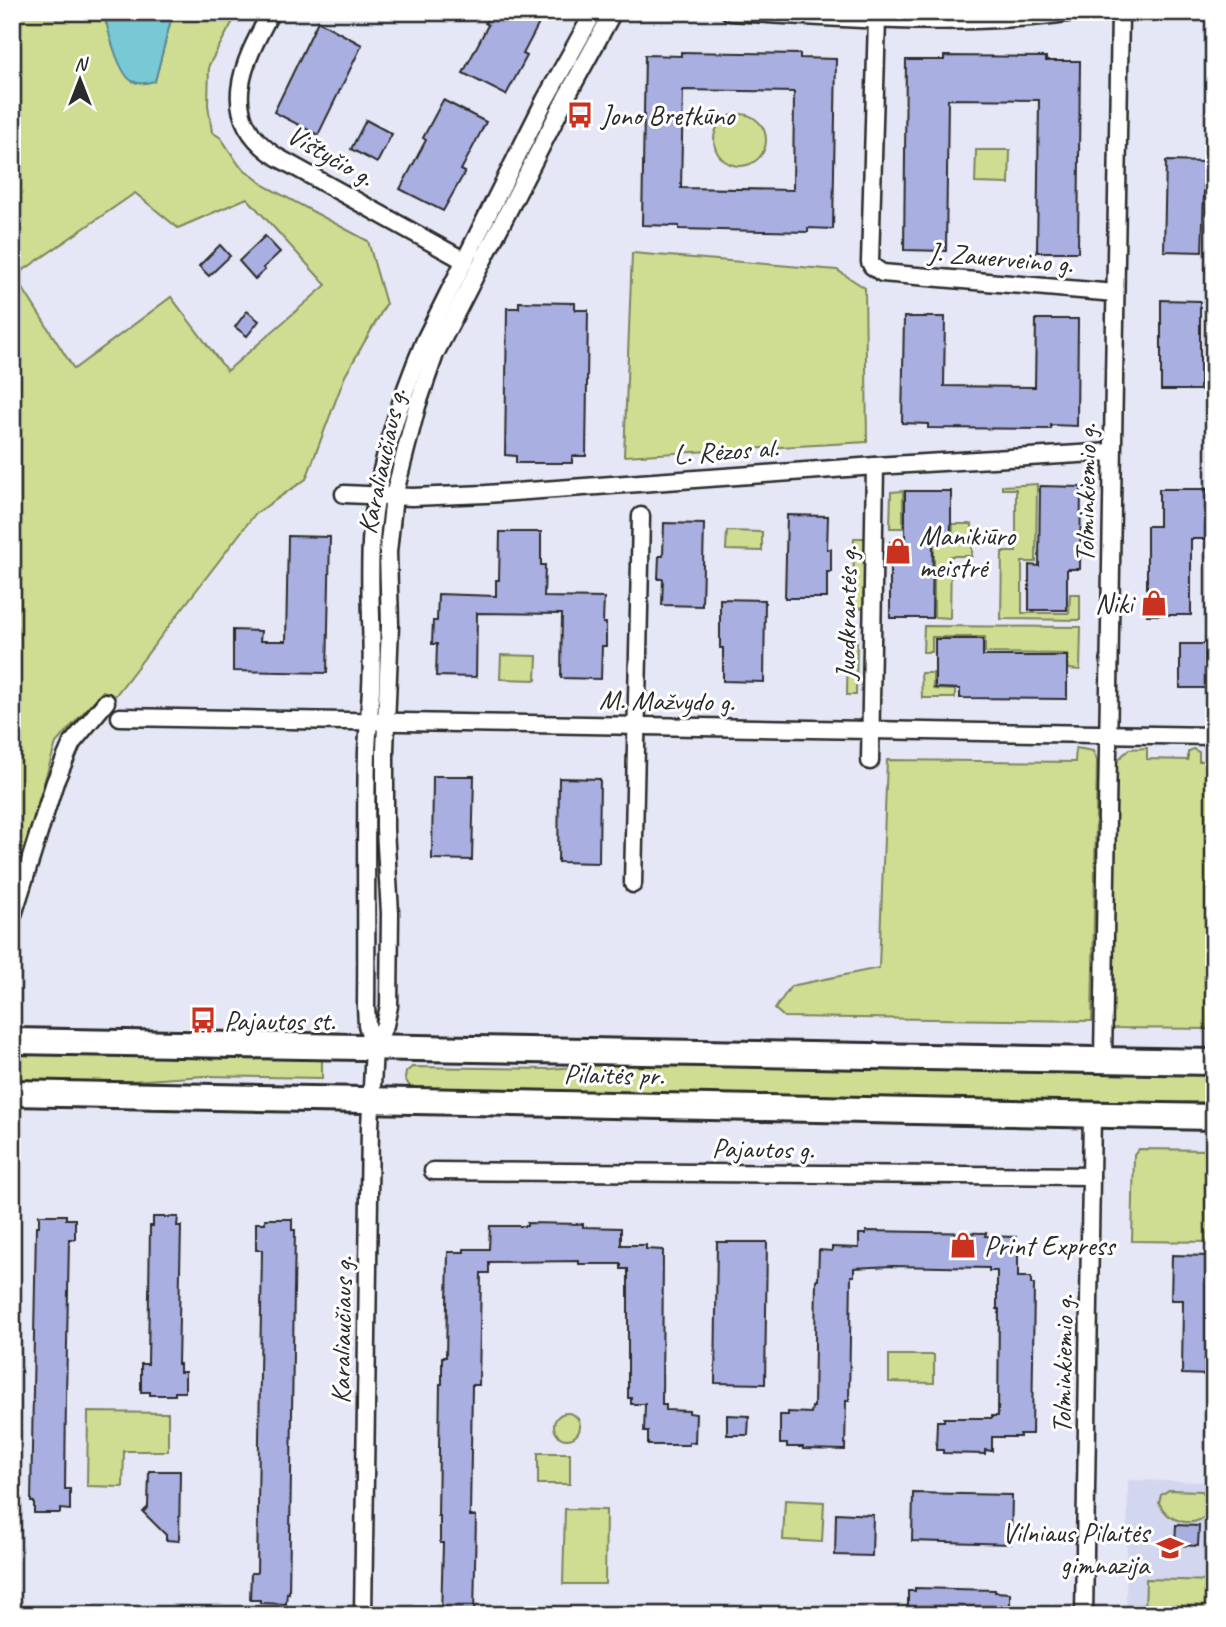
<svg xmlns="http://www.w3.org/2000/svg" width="1226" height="1627" font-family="Caveat,sans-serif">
	<rect width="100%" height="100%" fill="#e5e7f6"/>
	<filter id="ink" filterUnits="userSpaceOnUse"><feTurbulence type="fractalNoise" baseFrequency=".0143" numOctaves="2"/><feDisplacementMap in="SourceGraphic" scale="14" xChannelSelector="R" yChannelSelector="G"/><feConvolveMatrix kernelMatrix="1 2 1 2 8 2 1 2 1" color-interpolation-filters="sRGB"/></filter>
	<g filter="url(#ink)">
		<polygon fill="#d3d6ef" points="1128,1480 1214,1482 1214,1615 1126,1615"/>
		<g fill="#cedd91" stroke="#7c845e" stroke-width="2" fill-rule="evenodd">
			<path d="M12 12H105L106 24 155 81 173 12H238L209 65 208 105 212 132 221 138 239 165 265 186 368 241 386 304 345 376 306 479 255 514 115 696 103 691 56 743 12 889ZM135 193 178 228 247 198 326 285 227 371 171 297 74 369 15 276Z"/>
			<circle cx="740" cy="140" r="26"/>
			<polygon points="976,150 1010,150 1009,184 975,183"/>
			<polygon points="632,253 837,270 865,288 867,442 624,456"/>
			<polygon points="1037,484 1036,562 1022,562 1022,613 1069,613 1070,594 1080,594 1080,620 1001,619 1002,552 1016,552 1016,489 1002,489 1002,486"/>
			<polygon points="903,491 903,528 890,528 891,492"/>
			<polygon points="953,524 972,524 972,556 951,556 950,618 934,617 934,544 952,543"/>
			<polygon points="727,531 762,532 762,551 726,550"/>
			<polygon points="854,538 865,538 864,608 862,609 853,605"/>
			<polygon points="924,626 1081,627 1080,670 1068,669 1068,654 985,653 985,637 932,637 932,652 923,652"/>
			<polygon points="848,635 857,636 856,695 847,695"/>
			<polygon points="501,655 537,656 536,680 500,679"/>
			<polygon points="921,673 933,673 933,689 955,690 955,698 922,698"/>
			<polygon points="1076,748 1093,751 1097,760 1092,1021 784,1017 775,1009 791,986 879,968 887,760 1075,762"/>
			<polygon points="1147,748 1147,759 1188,760 1188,752 1193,749 1199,752 1199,761 1214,761 1214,1029 1112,1028 1117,761 1129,749"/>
			<polygon points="12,1053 322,1057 322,1078 204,1076 103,1083 12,1082"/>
			<polygon points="634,1063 1214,1072 1214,1102 1163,1103 426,1089 411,1088 405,1079 406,1072 412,1067 548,1069"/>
			<polygon points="1139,1149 1214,1150 1214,1242 1132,1241 1134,1155"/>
			<polygon points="889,1355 934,1355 934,1383 889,1382"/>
			<polygon points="88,1412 168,1413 168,1451 124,1451 123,1487 87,1486"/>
			<circle cx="567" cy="1426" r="13"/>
			<rect x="538" y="1453" width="32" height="31"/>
			<path d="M1169 1490 1202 1491 1209 1500 1208 1514C1193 1529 1168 1522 1159 1503L1161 1495Z"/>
			<polygon points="785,1500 824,1502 822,1542 783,1540"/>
			<polygon points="565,1509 606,1510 605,1584 563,1584"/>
			<polygon points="1146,1579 1214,1581 1214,1615 1145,1615"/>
		</g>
		<path fill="#79c8d6" stroke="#5a8992" stroke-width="2" d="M105 12H173L155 81C147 83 140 85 132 81 119 74 106 27 105 12Z"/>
		<g fill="#a9afe0" stroke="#2b2b2b" stroke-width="2" fill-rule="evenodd">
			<polygon points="490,12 545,12 523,54 527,56 506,95 463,73 488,25 485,23"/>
			<polygon points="318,21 362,45 318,135 274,112"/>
			<path d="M681 52 800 54V58L836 59 833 229 808 228V232L679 229V226L642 225 645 55 681 56ZM683 90 794 92 793 190 681 188Z"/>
			<polygon points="944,56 1046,57 1046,61 1080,61 1078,252 1037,252 1039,100 948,99 946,251 904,250 906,60 944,60"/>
			<polygon points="443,100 486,122 461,170 465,172 443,211 400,189 426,140 423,138"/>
			<polygon points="366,120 392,134 377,163 351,149"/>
			<polygon points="1166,161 1205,162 1202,252 1164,251"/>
			<polygon points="265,236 280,252 263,268 265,270 255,279 239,261"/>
			<polygon points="220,245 230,256 209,276 199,266"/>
			<polygon points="1161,300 1200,301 1200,390 1161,390"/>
			<polygon points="519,302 575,303 575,310 588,310 586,456 572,456 572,463 516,463 516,456 505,455 507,308 519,308"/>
			<polygon points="247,311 259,321 247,336 235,327"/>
			<polygon points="904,317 945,317 944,386 1035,387 1036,319 1078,319 1077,426 1051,425 1051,429 928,428 928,424 902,423"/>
			<polygon points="1040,486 1081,487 1080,569 1067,569 1067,610 1029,610 1029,565 1039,566"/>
			<polygon points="1159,489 1207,489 1207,539 1191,539 1191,615 1147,615 1147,526 1159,526"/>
			<polygon points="905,491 951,491 951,542 933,542 932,618 890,618 890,542 905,542"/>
			<polygon points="787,515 828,516 827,549 831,549 831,572 827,572 827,598 785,598"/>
			<polygon points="664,523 704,524 702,606 662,605 663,579 658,579 659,556 663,556"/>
			<polygon points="500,532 541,532 541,565 545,565 544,597 604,598 603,623 606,623 606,646 602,646 601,679 561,678 562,614 477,613 476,677 436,676 437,644 432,644 433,621 437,621 438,594 496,596 496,580 499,580"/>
			<polygon points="288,536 330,537 327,673 233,671 233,630 261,631 260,641 286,641"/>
			<polygon points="720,599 765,600 764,682 723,681 723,648 720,648"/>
			<polygon points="935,639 983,639 983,656 1067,656 1067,699 960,698 960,689 935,688"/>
			<rect x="1180" y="644" width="34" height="44"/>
			<polygon points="433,776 474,776 472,860 432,859"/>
			<polygon points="559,778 600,779 599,863 558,862"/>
			<polygon points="39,1215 66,1215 66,1219 75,1219 75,1239 69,1239 66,1397 65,1489 70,1489 70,1510 60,1509 60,1513 34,1513 34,1502 31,1502 36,1226 39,1226"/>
			<polygon points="153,1217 178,1217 177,1226 181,1226 178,1364 180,1364 180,1372 185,1372 185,1392 175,1392 175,1395 150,1395 150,1392 141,1392 141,1364 148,1364 150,1226 153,1226"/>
			<polygon points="265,1219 292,1219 292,1230 295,1230 289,1594 287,1593 286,1604 260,1603 260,1600 250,1600 251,1573 257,1573 260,1373 262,1250 256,1250 256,1223 265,1223"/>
			<polygon points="527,1223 583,1224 583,1227 621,1228 621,1245 646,1245 646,1249 663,1250 662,1405 666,1405 666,1410 689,1411 689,1413 696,1414 695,1443 689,1442 689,1445 648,1445 648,1432 644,1432 645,1404 631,1404 631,1398 628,1398 628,1269 621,1269 621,1264 579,1264 579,1261 489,1262 489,1273 481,1273 479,1385 472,1385 470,1516 476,1516 474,1615 441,1615 443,1543 440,1543 440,1516 438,1516 440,1384 442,1384 442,1357 446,1357 448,1252 464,1252 464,1249 489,1249 490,1226 527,1226"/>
			<polygon points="866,1231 986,1233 985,1236 1016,1237 1015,1250 1018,1250 1018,1277 1031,1277 1031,1284 1034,1284 1032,1434 1020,1434 1020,1437 992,1437 992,1451 985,1450 985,1454 943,1453 943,1450 936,1450 937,1421 944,1421 944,1418 992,1418 992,1416 998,1416 999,1309 997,1309 997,1271 989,1271 989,1268 892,1266 854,1268 854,1276 851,1276 849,1401 846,1401 845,1450 803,1449 803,1447 787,1447 787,1444 780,1444 780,1415 788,1415 788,1412 811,1413 812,1407 814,1407 816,1280 818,1280 819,1250 832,1251 832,1247 859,1248 859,1234 866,1234"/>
			<polygon points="717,1242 767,1242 765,1384 715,1383"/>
			<polygon points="1172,1255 1209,1256 1209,1269 1214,1269 1214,1315 1208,1315 1209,1375 1182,1374 1183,1300 1171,1300"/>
			<polygon points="727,1415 749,1416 748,1435 727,1435"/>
			<polygon points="149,1471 180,1471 179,1541 166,1540 166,1535 143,1512 148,1507"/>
			<polygon points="913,1493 1012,1495 1011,1544 912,1541"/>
			<polygon points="836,1513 873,1515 872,1556 835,1555"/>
			<polygon points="1176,1525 1199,1526 1198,1546 1175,1545"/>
			<polygon points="915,1588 995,1590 995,1592 1010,1593 1010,1615 908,1615 908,1591 915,1591"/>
		</g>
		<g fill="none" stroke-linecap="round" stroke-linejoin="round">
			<g stroke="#2b2b2b" stroke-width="21">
				<g id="minor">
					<path d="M271 12C243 63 215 117 277 157L465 261"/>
					<path d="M730 12C844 18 961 28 1074 12"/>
					<polyline points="877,19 870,262 872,266 882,273 1115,293"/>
					<polyline points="344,494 412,497 486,494 875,466 1112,452"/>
					<polyline points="120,717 1214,736"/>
					<polyline points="870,761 875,466"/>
					<polyline points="633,884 641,516"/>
					<polyline points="12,918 55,782 72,743 106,702"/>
					<polyline points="374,1047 385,1025 389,1006 390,913 385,829 385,750 390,625 388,552 394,496 417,406 435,354 568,94 613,12"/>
					<polyline points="1103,1059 1120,12"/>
					<polyline points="433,1171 1091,1176"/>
					<path d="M363 1615 370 1127 374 1047 367 1025 366 1006C367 921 365 836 367 751 368 730 370 709 371 688 374 635 367 581 372 529 379 464 400 399 425 340L545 100 594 12"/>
					<polyline points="1084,1615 1092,1114"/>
				</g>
			</g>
			<g stroke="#2b2b2b" stroke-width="30">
				<g id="primary">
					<polyline points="12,1041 1214,1062"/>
					<polyline points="12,1093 1214,1117"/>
				</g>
			</g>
			<use href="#minor" stroke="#fff" stroke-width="16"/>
			<use href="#primary" stroke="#fff" stroke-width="24"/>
		</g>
	</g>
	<defs>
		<g id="bus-bare" transform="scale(2.1)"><path d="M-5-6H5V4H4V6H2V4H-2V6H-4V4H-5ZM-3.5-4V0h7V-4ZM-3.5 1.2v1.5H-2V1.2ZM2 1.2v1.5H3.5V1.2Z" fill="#c8321e" stroke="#fff" stroke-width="2.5" paint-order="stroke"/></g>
		<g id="shop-bare" transform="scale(2.1)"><path d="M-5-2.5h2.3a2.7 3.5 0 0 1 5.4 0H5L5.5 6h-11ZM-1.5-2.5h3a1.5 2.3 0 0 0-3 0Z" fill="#c8321e" stroke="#fff" stroke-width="2.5" paint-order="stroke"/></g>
		<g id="school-bare" transform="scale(2.1)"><path d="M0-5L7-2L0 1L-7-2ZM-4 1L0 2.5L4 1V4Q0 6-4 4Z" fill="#c8321e" stroke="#fff" stroke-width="2.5" paint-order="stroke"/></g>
	</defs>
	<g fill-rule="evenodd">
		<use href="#bus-bare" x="580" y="115"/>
		<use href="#shop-bare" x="898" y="551"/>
		<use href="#shop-bare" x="1154" y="603"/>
		<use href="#bus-bare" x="203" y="1020"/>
		<use href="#shop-bare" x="963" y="1245"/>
		<use href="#school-bare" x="1170" y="1548"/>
	</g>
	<g text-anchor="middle" stroke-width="6" stroke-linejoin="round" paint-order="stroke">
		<g font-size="28" fill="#2b2b2b" stroke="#fff" text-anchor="start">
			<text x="601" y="125">Jono Bretkūno</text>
			<text x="919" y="545">Manikiūro<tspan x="919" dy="32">meistrė</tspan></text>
			<text x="1133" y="613" text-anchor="end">Niki</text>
			<text x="224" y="1030">Pajautos st.</text>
			<text x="984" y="1255">Print Express</text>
			<text x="1149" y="1542" text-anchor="end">Vilniaus Pilaitės<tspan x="1149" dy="32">gimnazija</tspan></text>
		</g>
		<g font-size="28" fill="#2b2b2b" stroke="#fff">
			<text transform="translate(331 155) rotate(30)" y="10">Vištyčio g.</text>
			<text transform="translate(1001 257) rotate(5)" y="10">J. Zauerveino g.</text>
			<text transform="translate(726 450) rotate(-4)" y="10">L. Rėzos al.</text>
			<text transform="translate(381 461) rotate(-78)" y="10">Karaliaučiaus g.</text>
			<text transform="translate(1085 493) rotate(-89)" y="10">Tolminkiemio g.</text>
			<text transform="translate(846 613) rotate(-89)" y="10">Juodkrantės g.</text>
			<text transform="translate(667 700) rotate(1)" y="10">M. Mažvydo g.</text>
			<text transform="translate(614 1074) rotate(1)" y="10">Pilaitės pr.</text>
			<text transform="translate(763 1148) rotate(1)" y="10">Pajautos g.</text>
			<text transform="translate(341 1330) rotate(-89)" y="10">Karaliaučiaus g.</text>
			<text transform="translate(1062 1364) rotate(-89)" y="10">Tolminkiemio g.</text>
		</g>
	</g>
	<rect width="1226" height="1627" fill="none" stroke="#fff" stroke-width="42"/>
	<rect x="21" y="21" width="1184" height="1585" fill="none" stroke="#2b2b2b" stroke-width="2.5" filter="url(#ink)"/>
	<g transform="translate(80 80)" stroke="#ffffff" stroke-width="5" paint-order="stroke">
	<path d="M0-5L12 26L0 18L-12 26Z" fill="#2b2b2b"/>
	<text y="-10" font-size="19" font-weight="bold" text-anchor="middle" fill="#2b2b2b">N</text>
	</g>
</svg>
